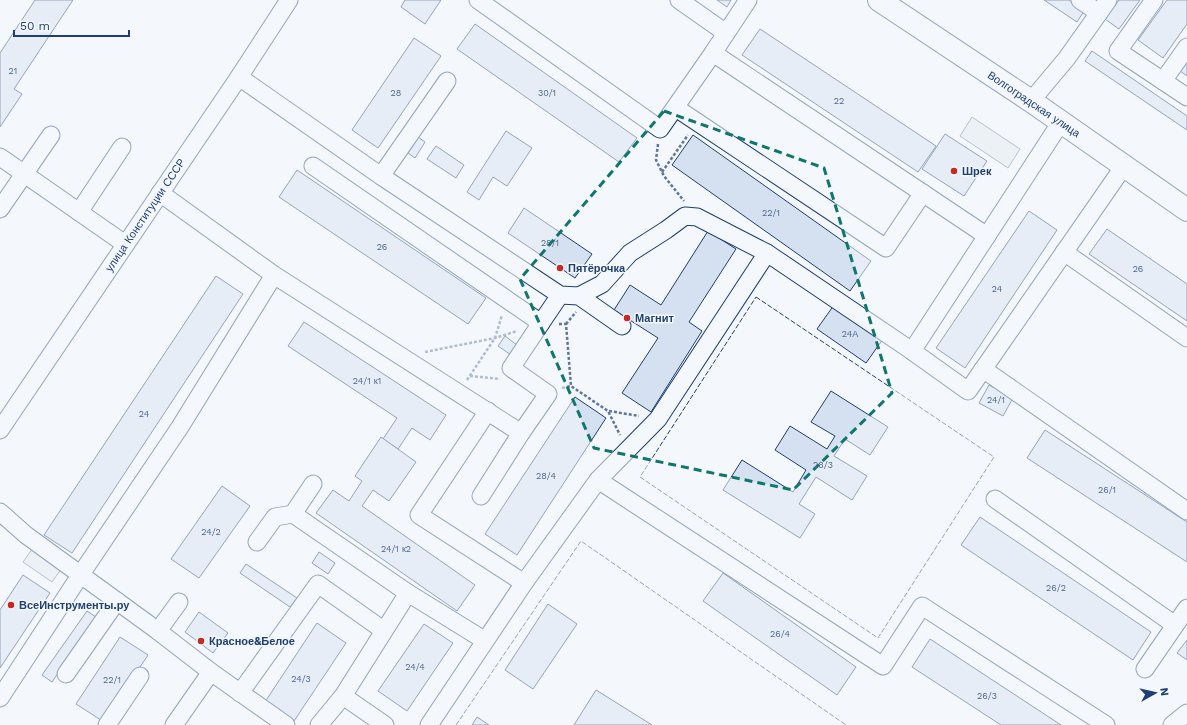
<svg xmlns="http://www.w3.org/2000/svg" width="1187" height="725" font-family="'Work Sans',sans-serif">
	<rect width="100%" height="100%" fill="#f4f7fb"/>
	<g fill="#e3e8f0" stroke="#687fa3">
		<polygon points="972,117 1020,149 1008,168 960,136"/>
		<polygon points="33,548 62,568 52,582 23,562"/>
	</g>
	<g fill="#d5e0f0" stroke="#1d3f73">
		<polygon points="35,0 73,0 14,89 22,94 0,127 0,53"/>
		<polygon points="405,0 441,0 425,24 401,7"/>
		<polygon points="717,0 731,0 727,7"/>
		<polygon points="1044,0 1069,0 1084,11 1077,22"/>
		<polygon points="1119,0 1140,0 1119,29 1105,19"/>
		<polygon points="1167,0 1187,0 1187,24 1163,58 1138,40"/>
		<polygon points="475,24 637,138 619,162 457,49"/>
		<polygon points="760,29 936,146 918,172 742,55"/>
		<polygon points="414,38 441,56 378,148 352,130"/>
		<polygon points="1092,51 1187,116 1187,130 1085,61"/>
		<polygon points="1187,62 1187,76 1180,71"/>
		<polygon points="506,131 532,148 507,186 493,177 479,200 467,192"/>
		<polygon points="945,134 987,161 964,196 922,169"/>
		<polygon points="693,135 871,261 850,291 672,165"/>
		<polygon points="418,137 425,142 415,158 408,153"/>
		<polygon points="436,146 464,165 456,178 427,159"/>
		<polygon points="297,170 486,298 468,324 279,197"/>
		<polygon points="524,208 592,254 575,278 508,233"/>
		<polygon points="1029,211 1057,230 965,368 936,348"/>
		<polygon points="1107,229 1187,284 1187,321 1089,254"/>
		<polygon points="708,231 736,249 689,322 702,331 651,412 622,393 658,338 614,310 630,285 661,305"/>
		<polygon points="216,276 243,294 72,553 44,535"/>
		<polygon points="834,305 883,339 866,363 817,329"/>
		<polygon points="304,322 446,415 430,440 412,428 398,449 383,439 397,418 288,346"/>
		<polygon points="505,336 517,345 511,355 498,346"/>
		<polygon points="989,385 1013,398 1003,416 979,403"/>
		<polygon points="831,391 888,427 870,455 845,439 834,456 867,476 852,500 816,477 799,504 815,514 800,538 723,490 742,460 793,492 806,470 775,450 790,426 827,449 835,436 811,422"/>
		<polygon points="575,397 606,418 517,555 485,534"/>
		<polygon points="1045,430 1187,522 1187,562 1027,458"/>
		<polygon points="381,437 416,462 389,501 373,490 362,506 475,585 457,611 316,513 333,490 349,501 362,481 355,476"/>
		<polygon points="222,486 250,506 199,578 171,559"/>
		<polygon points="980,517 1151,632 1133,660 961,545"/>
		<polygon points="319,552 335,563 328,574 312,563"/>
		<polygon points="246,564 297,598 290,607 240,573"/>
		<polygon points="723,573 856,667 837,695 703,601"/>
		<polygon points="23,575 50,593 0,668 0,610"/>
		<polygon points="548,604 577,624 533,689 505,670"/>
		<polygon points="87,611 96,617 52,682 42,675"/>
		<polygon points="199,612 228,633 213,653 185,632"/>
		<polygon points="317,623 346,643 294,721 265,702"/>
		<polygon points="424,624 453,643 407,711 378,691"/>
		<polygon points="120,637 148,655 104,722 76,704"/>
		<polygon points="930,639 1061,725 1001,725 912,667"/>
		<polygon points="1187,640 1187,660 1177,653"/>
		<polygon points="596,690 652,725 574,725"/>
		<polygon points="477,717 489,725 472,725"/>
	</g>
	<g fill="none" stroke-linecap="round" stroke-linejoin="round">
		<g stroke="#1d3f73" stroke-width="19">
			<g id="minor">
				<polyline points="478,0 660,129 713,53"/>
				<polyline points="679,0 726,33"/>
				<polyline points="748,0 713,53 987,236"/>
				<polyline points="1080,0 1099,13"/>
				<polyline points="1154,0 1118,51 1187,97"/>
				<polyline points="239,77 381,176 560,295 579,296 622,326"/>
				<polyline points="1163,81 1187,47"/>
				<polyline points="1031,101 1067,58 1108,0"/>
				<polyline points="676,108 886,248 923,193"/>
				<polyline points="0,157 125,244"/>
				<polyline points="313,166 541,323 560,295"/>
				<polyline points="381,176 447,81"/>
				<polyline points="160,193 274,275 521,433 481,496"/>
				<polyline points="0,209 51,135"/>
				<polyline points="79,212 122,147"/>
				<polyline points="1064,252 1187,338"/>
				<polyline points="579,296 602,284 630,253 666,230 685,216 697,217 767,253"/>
				<polyline points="912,351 1061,122"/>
				<polyline points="983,369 1187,511"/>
				<polyline points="0,430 239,77 289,0"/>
				<polyline points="521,433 548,394 511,368 541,323"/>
				<polyline points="598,480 883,666 922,606 1106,725"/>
				<polyline points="995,499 1175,625"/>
				<polyline points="0,512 26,535 158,631 211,672 286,725"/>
				<polyline points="293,514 408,593 484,640"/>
				<polyline points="257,542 275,517 293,514 313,484"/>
				<polyline points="524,583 598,480 658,419 767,253 912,351 968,391 1124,166"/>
				<polyline points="158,631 179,602"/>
				<polyline points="1145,669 1187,608"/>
				<polyline points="66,674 117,601"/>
				<polyline points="240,693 318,584 383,630"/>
				<polyline points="343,696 385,725"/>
				<polyline points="0,698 81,574 180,427 274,275"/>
				<polyline points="107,725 140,676"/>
				<polyline points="174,725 211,672"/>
				<polyline points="319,725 343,696 408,593"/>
				<polyline points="429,725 524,583 419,515 488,411"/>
				<polyline points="1172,725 1187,713"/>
			</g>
		</g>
		<g stroke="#1d3f73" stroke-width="24">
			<polyline id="major" points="879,0 1031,101 1187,210"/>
		</g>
		<g stroke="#5e769c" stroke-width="2.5" stroke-dasharray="3 2" stroke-linecap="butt">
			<polyline points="658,144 656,160 664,176 684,201"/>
			<polyline points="662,172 688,135"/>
			<polyline points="559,324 566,324 571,386"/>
			<polyline points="566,324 576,312"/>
			<polyline points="425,352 495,338 517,331"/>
			<polyline points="470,376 500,379"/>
			<polyline points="467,380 495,338 502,315"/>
			<polyline points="562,388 571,386 608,411 620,435"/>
			<polyline points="609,411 639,416"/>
		</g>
		<use href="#minor" stroke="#f4f7fb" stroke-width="17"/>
		<use href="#major" stroke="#f4f7fb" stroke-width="22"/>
		<g stroke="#1d3f73" stroke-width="1" stroke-dasharray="5 2" stroke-linecap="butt">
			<polygon points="756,297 994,457 878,638 640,477"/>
			<polyline points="456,725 581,541 846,725"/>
		</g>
	</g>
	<path d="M0 0H1187V725H0ZM664 111 824 168 892 393 793 490 594 448 520 279Z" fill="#f4f7fb" fill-opacity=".55" fill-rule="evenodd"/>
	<path fill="none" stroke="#0f766e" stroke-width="3" stroke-dasharray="8 5" stroke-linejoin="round" d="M664 111 824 168 892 393 793 490 594 448 520 279Z"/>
	<g fill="#c62828" stroke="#f4f7fb" stroke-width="1.5">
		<circle cx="954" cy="171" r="4"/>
		<circle cx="560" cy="268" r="4"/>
		<circle cx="627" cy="318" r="4"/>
		<circle cx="11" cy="605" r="4"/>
		<circle cx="201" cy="641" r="4"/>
	</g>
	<g text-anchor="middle" stroke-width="3" stroke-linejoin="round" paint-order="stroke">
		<g font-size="9" fill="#4b6792">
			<text x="13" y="74">21</text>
			<text x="396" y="96">28</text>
			<text x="547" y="96">30/1</text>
			<text x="839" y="104">22</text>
			<text x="771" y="216">22/1</text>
			<text x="550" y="246">28/1</text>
			<text x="382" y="250">26</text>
			<text x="1138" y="272">26</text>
			<text x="997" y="292">24</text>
			<text x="850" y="337">24А</text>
			<text x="367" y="384">24/1 к1</text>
			<text x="996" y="403">24/1</text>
			<text x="144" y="417">24</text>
			<text x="823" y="468">28/3</text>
			<text x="546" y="479">28/4</text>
			<text x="1107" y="493">26/1</text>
			<text x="211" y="535">24/2</text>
			<text x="396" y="552">24/1 к2</text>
			<text x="1056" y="591">26/2</text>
			<text x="780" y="637">26/4</text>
			<text x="415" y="670">24/4</text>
			<text x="301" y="682">24/3</text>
			<text x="112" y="683">22/1</text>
			<text x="987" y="699">26/3</text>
		</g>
		<g font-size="11" fill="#1d3f73" stroke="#f4f7fb">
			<text transform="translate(1034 104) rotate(34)" y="4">Волгоградская улица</text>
			<text transform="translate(145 215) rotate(-56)" y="4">улица Конституции СССР</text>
		</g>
		<g font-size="11" font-weight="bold" fill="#1d3f73" stroke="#f4f7fb" text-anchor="start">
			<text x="962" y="175">Шрек</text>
			<text x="568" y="272">Пятёрочка</text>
			<text x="635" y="322">Магнит</text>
			<text x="19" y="609">ВсеИнструменты.ру</text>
			<text x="209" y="645">Красное&amp;Белое</text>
		</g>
	</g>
	<g transform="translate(1155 693) rotate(82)" stroke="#f4f7fb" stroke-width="3" paint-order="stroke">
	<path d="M0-3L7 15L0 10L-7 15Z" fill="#1d3f73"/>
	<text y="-6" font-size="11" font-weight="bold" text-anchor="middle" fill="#1d3f73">N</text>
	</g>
	<path d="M14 30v6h115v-6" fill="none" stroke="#1d3f73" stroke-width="2"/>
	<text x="20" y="30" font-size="12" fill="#1d3f73" stroke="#f4f7fb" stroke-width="3" paint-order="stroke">50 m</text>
</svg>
